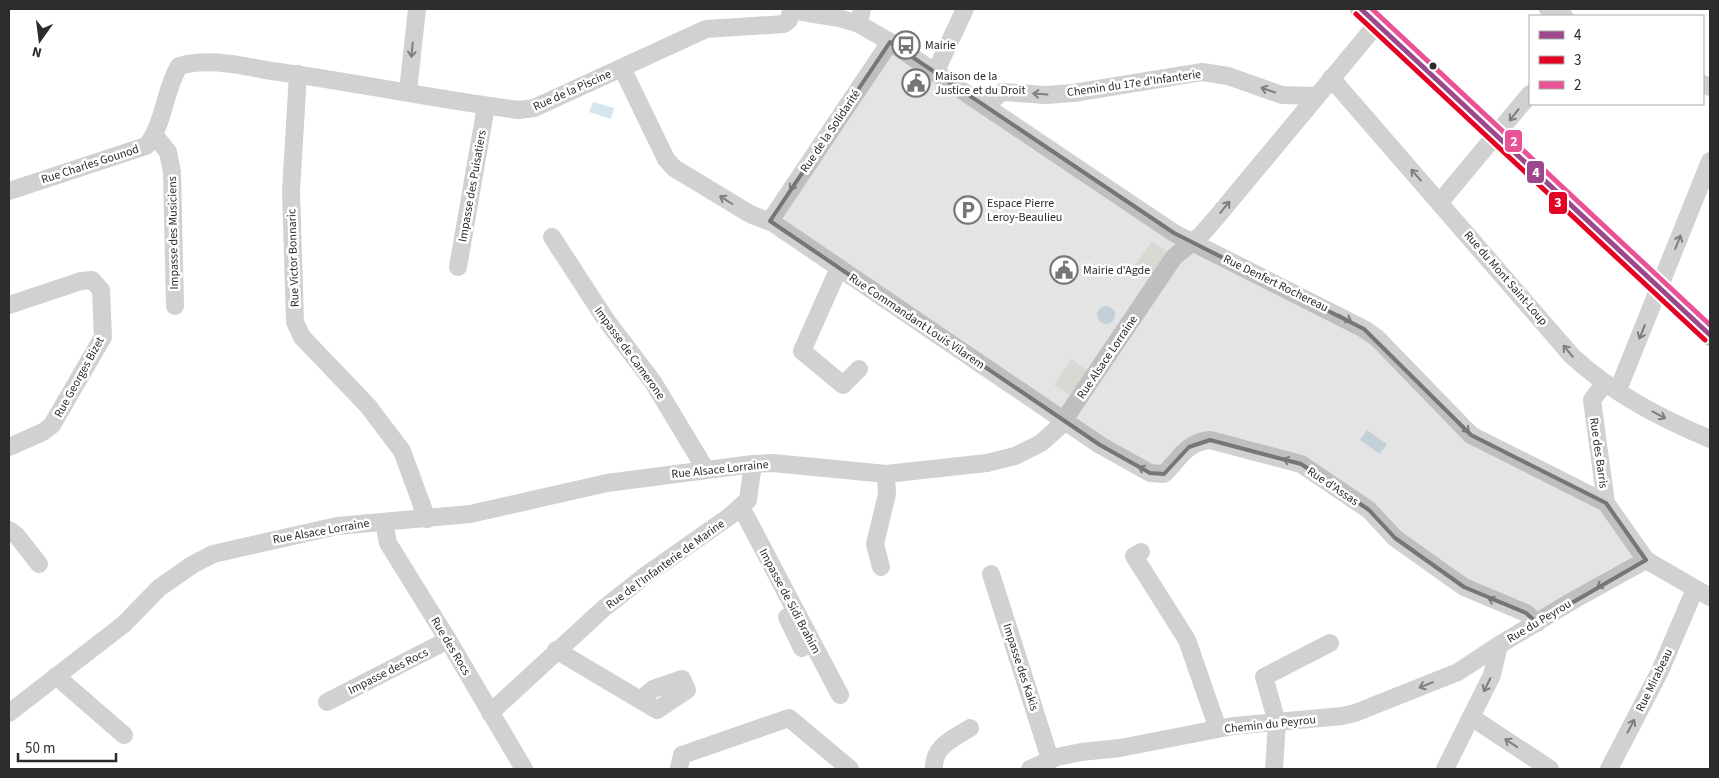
<svg xmlns="http://www.w3.org/2000/svg" width="1719" height="778" font-family="'Source Sans 3',sans-serif">
	<rect width="100%" height="100%" fill="#fff"/>
	<g fill="#eff3ea">
		<polygon points="1152,241 1167,251 1151,276 1135,265"/>
		<polygon points="1071,359 1087,370 1070,395 1054,385"/>
	</g>
	<g fill="#d6e6f0">
		<polygon points="593,102 614,108 611,119 589,112"/>
		<circle cx="1106" cy="315" r="9"/>
		<polygon points="1367,430 1387,444 1380,454 1360,440"/>
	</g>
	<g fill="none" stroke-linecap="round" stroke-linejoin="round">
		<g stroke="#d1d1d1" stroke-width="18">
			<polyline points="1548,9 1564,16"/>
			<polyline points="859,24 862,9"/>
			<path d="M622 68 666 159 674 168 750 214 773 223 1100 445 1150 473 1164 474C1180 458 1187 442 1210 440L1301 464 1369 510 1395 538 1464 587 1526 613 1537 623"/>
			<polyline points="935,73 965,9"/>
			<polyline points="298,74 291,191 295,322 302,337 368,406 402,451 427,519"/>
			<path d="M1331 78 1572 356C1612 393 1660 418 1710 439"/>
			<polyline points="1703,84 1710,87"/>
			<polyline points="408,91 417,9"/>
			<polyline points="985,106 1002,92 1046,95 1073,93 1202,72 1228,76 1282,95 1316,96"/>
			<polyline points="155,136 168,152 172,172 175,306"/>
			<path d="M9 191 146 146C164 126 164 91 179 66 209 57 242 66 272 71 355 82 437 100 519 110L534 108 706 29 784 24 789 20 791 10 839 18 859 24 890 42 1174 233 1364 329 1377 338 1471 435 1606 503"/>
			<polyline points="1440,202 1530,94"/>
			<polyline points="770,221 890,42"/>
			<polyline points="552,237 606,320 653,382 706,470"/>
			<polyline points="458,267 486,106"/>
			<polyline points="839,268 802,351 843,385 859,369"/>
			<polyline points="9,305 81,281 92,280 101,290 103,337 52,425 43,432 9,447"/>
			<polyline points="1604,384 1592,400 1606,503 1646,560 1710,597"/>
			<polyline points="1618,390 1710,161"/>
			<polyline points="741,507 840,695"/>
			<polyline points="384,522 388,543 448,640 524,769"/>
			<polyline points="9,530 17,536 39,564"/>
			<polyline points="1141,552 1134,556 1187,640 1218,729"/>
			<polyline points="881,567 875,544 887,494 886,474"/>
			<polyline points="991,574 1050,759"/>
			<polyline points="787,617 802,648"/>
			<polyline points="556,650 657,710 687,690 682,679 653,689 640,700"/>
			<polyline points="56,676 124,735"/>
			<polyline points="327,702 448,640"/>
			<polyline points="9,713 124,624 159,588 192,565 213,554 337,526 470,514 607,483 753,464 773,463 886,474 987,463 1015,456 1041,443 1060,426 1174,257 1201,235 1215,219 1377,24"/>
			<polyline points="490,713 603,609 646,575 730,516 748,500 753,464"/>
			<polyline points="1471,717 1550,769"/>
			<polyline points="679,768 682,755 789,718 850,769"/>
			<path d="M934 769C933 746 953 739 970 728"/>
			<polyline points="1030,769 1057,757 1081,752 1120,748 1233,726 1342,716 1355,713 1458,672 1499,645"/>
			<polyline points="1274,769 1277,722 1264,677 1330,643"/>
			<polyline points="1445,769 1492,675 1499,645 1572,601 1646,560"/>
			<polyline points="1609,769 1660,671 1695,589"/>
		</g>
		<polyline stroke="#c4c4c4" stroke-width="22" points="1361,9 1710,335"/>
		<g stroke="#fff" stroke-width="9">
			<polyline id="bus-1" points="1361,9 1710,335"/>
		</g>
		<g stroke="#fff" stroke-width="9">
			<polyline id="bus-2" points="1356,14 1705,340"/>
		</g>
		<g stroke="#fff" stroke-width="9">
			<polyline id="bus-3" points="1372,9 1710,325"/>
		</g>
		<use href="#bus-1" stroke="#9c488c" stroke-width="5"/>
		<use href="#bus-2" stroke="#e40324" stroke-width="5"/>
		<use href="#bus-3" stroke="#ea5297" stroke-width="5"/>
	</g>
	<defs><path id="oneway-shaft" d="M-6 0H5M1.5-3L5.5 0L1.5 3" fill="none" stroke-width="1.6" stroke-linecap="round" stroke-linejoin="round" transform="scale(1.25)"/></defs>
	<g stroke="#7e7e7e">
		<use href="#oneway-shaft" transform="translate(412 50) rotate(96)"/>
		<use href="#oneway-shaft" transform="translate(1268 90) rotate(-161)"/>
		<use href="#oneway-shaft" transform="translate(1040 94) rotate(-176)"/>
		<use href="#oneway-shaft" transform="translate(1514 115) rotate(128)"/>
		<use href="#oneway-shaft" transform="translate(1416 175) rotate(-131)"/>
		<use href="#oneway-shaft" transform="translate(794 184) rotate(124)"/>
		<use href="#oneway-shaft" transform="translate(726 200) rotate(-148)"/>
		<use href="#oneway-shaft" transform="translate(1225 207) rotate(-51)"/>
		<use href="#oneway-shaft" transform="translate(1678 242) rotate(-68)"/>
		<use href="#oneway-shaft" transform="translate(1345 318) rotate(27)"/>
		<use href="#oneway-shaft" transform="translate(1642 332) rotate(112)"/>
		<use href="#oneway-shaft" transform="translate(1568 351) rotate(-130)"/>
		<use href="#oneway-shaft" transform="translate(1659 415) rotate(28)"/>
		<use href="#oneway-shaft" transform="translate(1464 427) rotate(46)"/>
		<use href="#oneway-shaft" transform="translate(1290 461) rotate(-165)"/>
		<use href="#oneway-shaft" transform="translate(1145 470) rotate(-154)"/>
		<use href="#oneway-shaft" transform="translate(1603 584) rotate(151)"/>
		<use href="#oneway-shaft" transform="translate(1495 601) rotate(-158)"/>
		<use href="#oneway-shaft" transform="translate(1426 685) rotate(158)"/>
		<use href="#oneway-shaft" transform="translate(1487 685) rotate(116)"/>
		<use href="#oneway-shaft" transform="translate(1631 726) rotate(-62)"/>
		<use href="#oneway-shaft" transform="translate(1511 743) rotate(-146)"/>
	</g>
	<path fill="#767676" fill-opacity="0.2" stroke="#767676" stroke-width="4" stroke-linejoin="round" d="M890 42 1174 233 1364 329 1471 435 1606 503 1646 560 1537 623 1526 613 1464 587 1395 538 1369 510 1301 464 1210 440 1189 447 1164 474 1150 473 1100 445 770 221Z"/>
	<defs>
		<g id="bus-ring" transform="scale(1.4375)"><circle r="9.5" fill="#fff" stroke="#767676" stroke-width="1.5"/><path d="M-5-6H5V4H4V6H2V4H-2V6H-4V4H-5ZM-3.5-4V0h7V-4ZM-3.5 1.2v1.5H-2V1.2ZM2 1.2v1.5H3.5V1.2Z" fill="#767676"/></g>
		<g id="civic-ring" transform="scale(1.4375)"><circle r="9.5" fill="#fff" stroke="#767676" stroke-width="1.5"/><path d="M-.6-6.5H3V-4.5H.6V-3L4-1V1h2V6H-6V1h2V-1L-.6-3ZM-1.2 2.5V6h2.4V2.5Z" fill="#767676"/></g>
		<g id="parking-ring" transform="scale(1.4375)"><circle r="9.5" fill="#fff" stroke="#767676" stroke-width="1.5"/><path d="M-3.5-5.5H1a3.5 3.5 0 0 1 0 7H-1V5.5H-3.5ZM-1-3.4V-.6H.8a1.4 1.4 0 0 0 0-2.8Z" fill="#767676"/></g>
	</defs>
	<g fill-rule="evenodd">
		<use href="#bus-ring" x="906" y="45"/>
		<use href="#civic-ring" x="916" y="83"/>
		<use href="#parking-ring" x="968" y="210"/>
		<use href="#civic-ring" x="1064" y="270"/>
	</g>
	<circle fill="#2c2c2c" stroke="#fff" stroke-width="2" cx="1433" cy="66" r="4.5"/>
	<g text-anchor="middle" stroke-width="5" stroke-linejoin="round" paint-order="stroke">
		<g font-size="12" fill="#2c2c2c" stroke="#fff" text-anchor="start">
			<text x="925" y="49">Mairie</text>
			<text x="935" y="80">Maison de la<tspan x="935" dy="14">Justice et du Droit</tspan></text>
			<text x="987" y="207">Espace Pierre<tspan x="987" dy="14">Leroy-Beaulieu</tspan></text>
			<text x="1083" y="274">Mairie d'Agde</text>
		</g>
		<g font-size="12" fill="#2c2c2c" stroke="#fff">
			<text transform="translate(1134 83) rotate(-8)" y="4">Chemin du 17e d'Infanterie</text>
			<text transform="translate(572 90) rotate(-24)" y="4">Rue de la Piscine</text>
			<text transform="translate(830 131) rotate(-56)" y="4">Rue de la Solidarité</text>
			<text transform="translate(90 164) rotate(-18)" y="4">Rue Charles Gounod</text>
			<text transform="translate(472 186) rotate(-80)" y="4">Impasse des Puisatiers</text>
			<text transform="translate(173 233) rotate(-91)" y="4">Impasse des Musiciens</text>
			<text transform="translate(293 258) rotate(-92)" y="4">Rue Victor Bonnaric</text>
			<text transform="translate(1506 278) rotate(49)" y="4">Rue du Mont Saint-Loup</text>
			<text transform="translate(1276 283) rotate(26)" y="4">Rue Denfert Rochereau</text>
			<text transform="translate(917 321) rotate(34)" y="4">Rue Commandant Louis Vilarem</text>
			<text transform="translate(630 353) rotate(54)" y="4">Impasse de Camerone</text>
			<text transform="translate(1107 357) rotate(-56)" y="4">Rue Alsace Lorraine</text>
			<text transform="translate(79 377) rotate(-61)" y="4">Rue Georges Bizet</text>
			<text transform="translate(1599 453) rotate(82)" y="4">Rue des Barris</text>
			<text transform="translate(720 469) rotate(-6)" y="4">Rue Alsace Lorraine</text>
			<text transform="translate(1333 486) rotate(34)" y="4">Rue d'Assas</text>
			<text transform="translate(321 531) rotate(-10)" y="4">Rue Alsace Lorraine</text>
			<text transform="translate(665 564) rotate(-36)" y="4">Rue de l'Infanterie de Marine</text>
			<text transform="translate(790 601) rotate(62)" y="4">Impasse de Sidi Brahim</text>
			<text transform="translate(1539 621) rotate(-31)" y="4">Rue du Peyrou</text>
			<text transform="translate(451 646) rotate(59)" y="4">Rue des Rocs</text>
			<text transform="translate(1021 667) rotate(72)" y="4">Impasse des Kakis</text>
			<text transform="translate(388 671) rotate(-27)" y="4">Impasse des Rocs</text>
			<text transform="translate(1654 680) rotate(-64)" y="4">Rue Mirabeau</text>
			<text transform="translate(1270 724) rotate(-6)" y="4">Chemin du Peyrou</text>
		</g>
	</g>
	<g stroke="#fff" stroke-width="2">
		<rect x="1504" y="129" width="19" height="24" rx="5" fill="#ea5297"/>
		<rect x="1526" y="160" width="19" height="24" rx="5" fill="#9c488c"/>
		<rect x="1548" y="191" width="20" height="24" rx="5" fill="#e40324"/>
	</g>
	<g font-size="14" text-anchor="middle" font-weight="bold" fill="#fff">
		<text x="1514" y="146">2</text>
		<text x="1536" y="177">4</text>
		<text x="1558" y="207">3</text>
	</g>
	<rect width="1719" height="778" fill="none" stroke="#2c2c2c" stroke-width="20"/>
	<rect x="1529" y="15" width="175" height="90" fill="#ffffff" stroke="#ababab"/>
	<rect x="1539" y="31" width="25" height="8" fill="#9c488c" stroke="#ababab"/>
	<text x="1574" y="40" font-size="15" fill="#2c2c2c">4</text>
	<rect x="1539" y="56" width="25" height="8" fill="#e40324" stroke="#ababab"/>
	<text x="1574" y="65" font-size="15" fill="#2c2c2c">3</text>
	<rect x="1539" y="81" width="25" height="8" fill="#ea5297" stroke="#ababab"/>
	<text x="1574" y="90" font-size="15" fill="#2c2c2c">2</text>
	<g transform="translate(40 40) rotate(194)" stroke="#ffffff" stroke-width="4" paint-order="stroke">
	<path d="M0-4L9 19L0 12L-9 19Z" fill="#2c2c2c"/>
	<text y="-8" font-size="14" font-weight="bold" text-anchor="middle" fill="#2c2c2c">N</text>
	</g>
	<path d="M18 753v8h98v-8" fill="none" stroke="#2c2c2c" stroke-width="2.5"/>
	<text x="25" y="753" font-size="15" fill="#2c2c2c" stroke="#ffffff" stroke-width="4" paint-order="stroke">50 m</text>
</svg>
